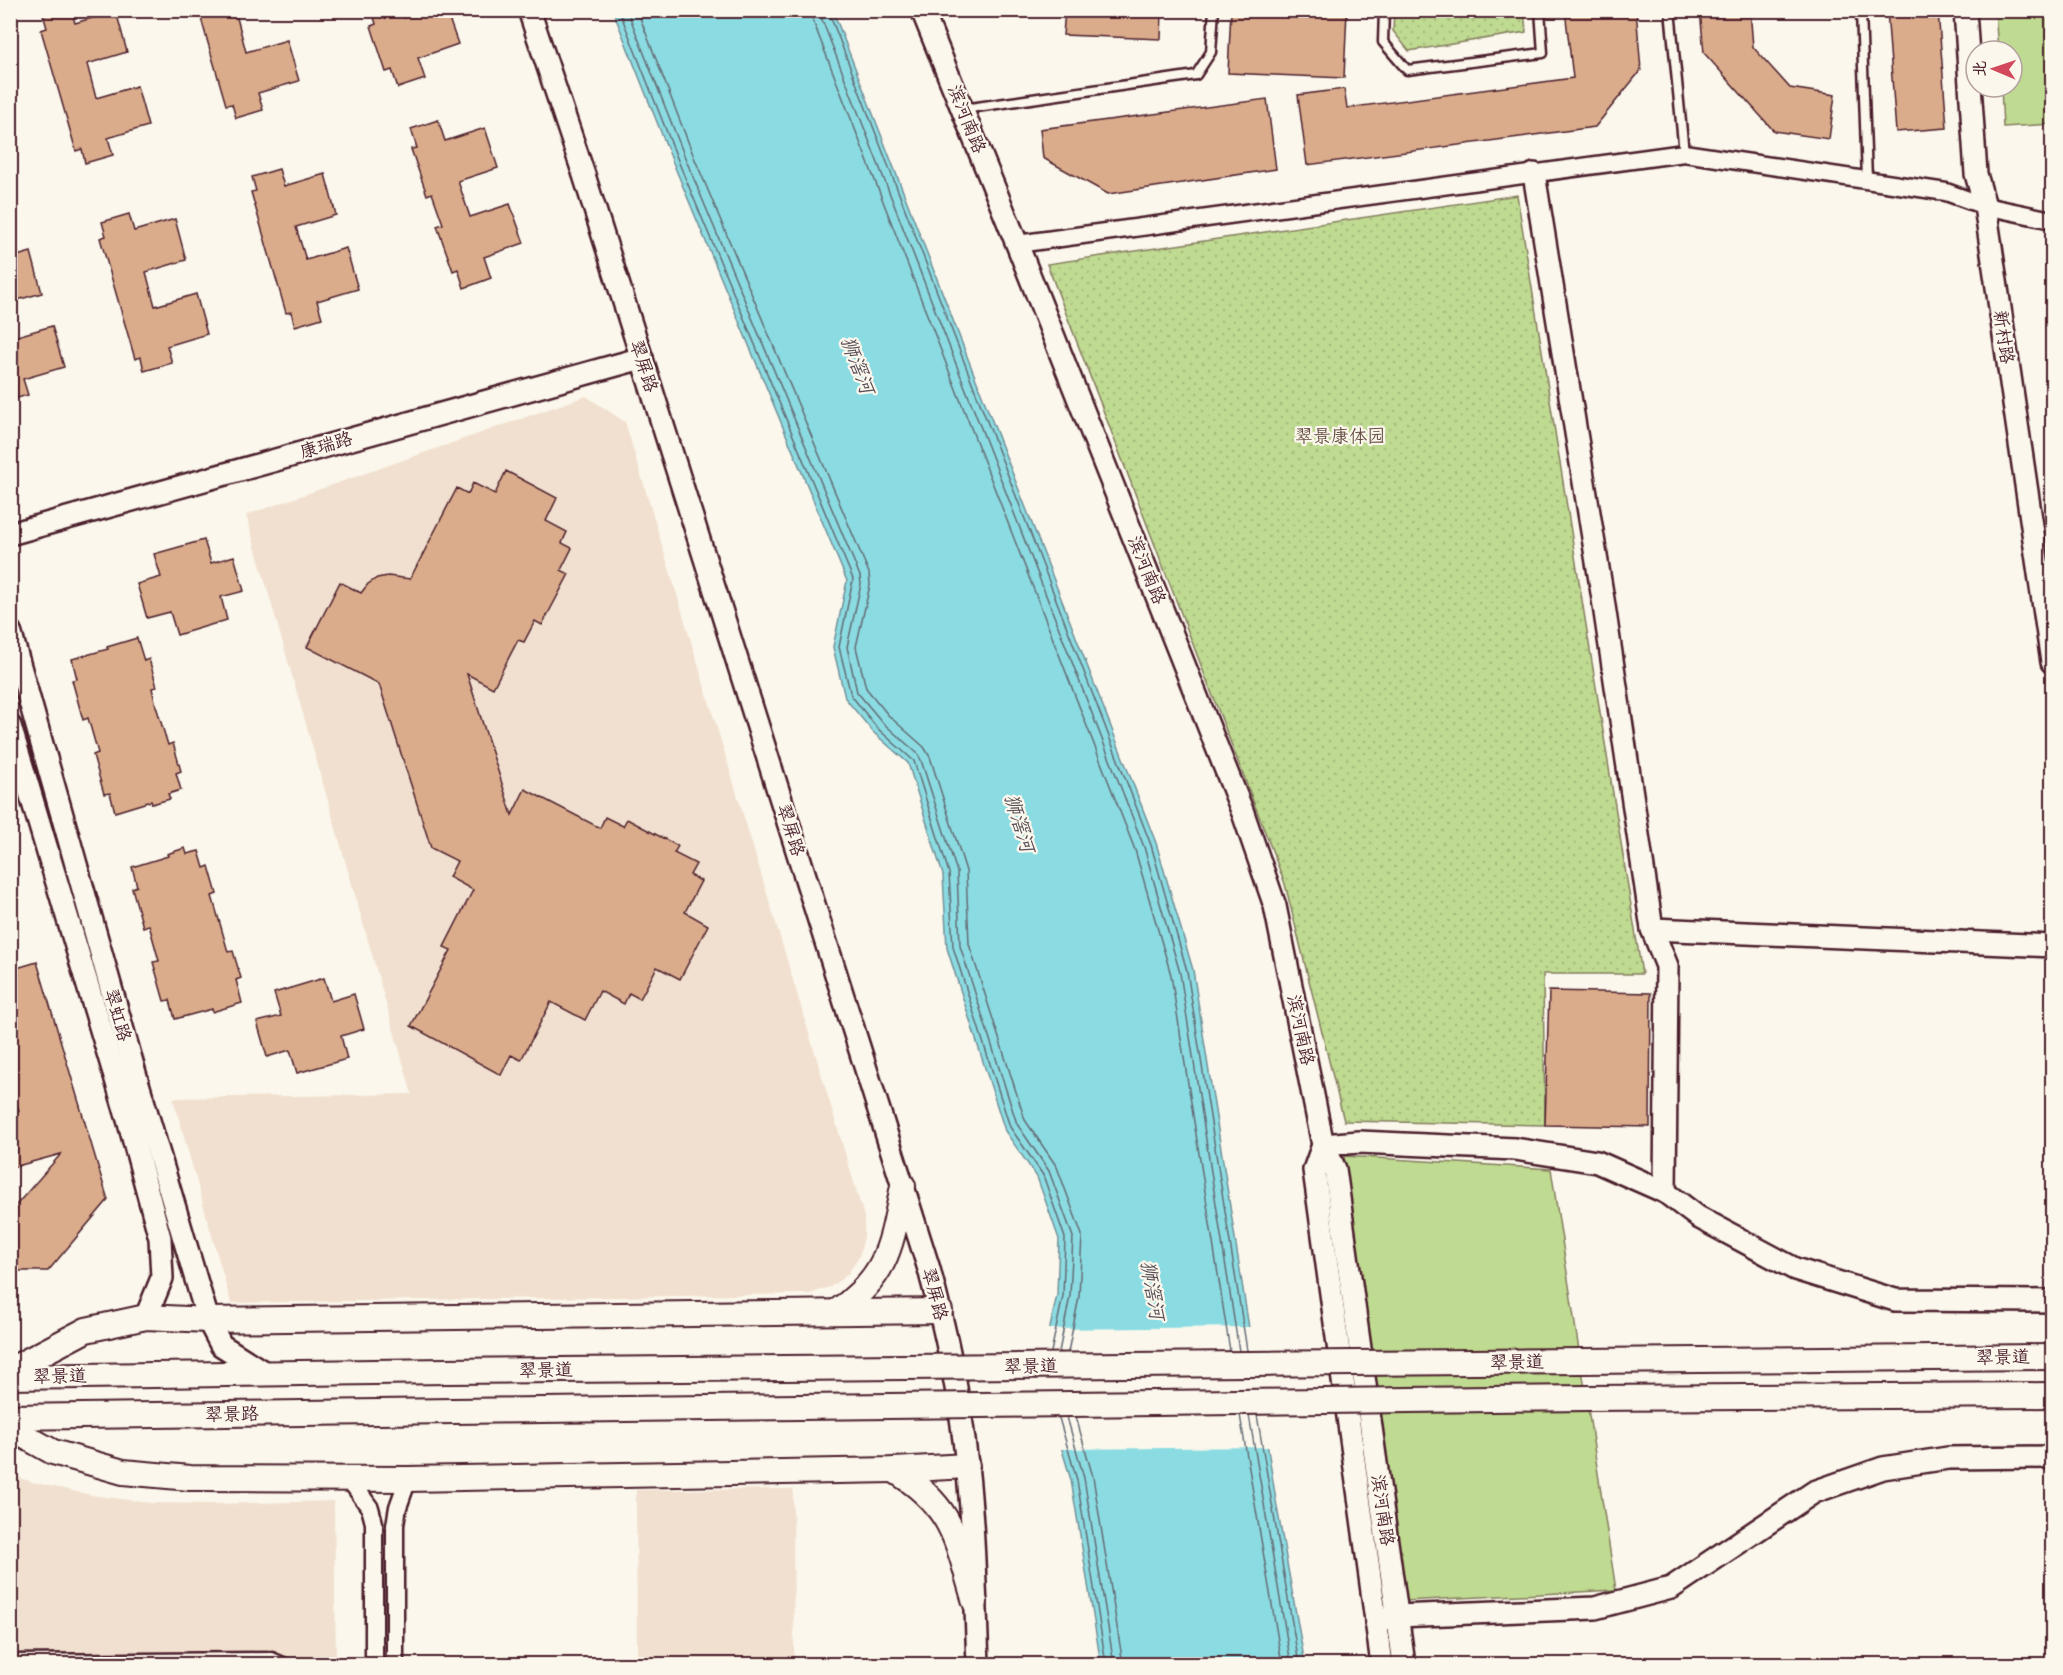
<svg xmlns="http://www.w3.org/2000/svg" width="2063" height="1675" font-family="Sriracha,'LXGW WenKai TC',sans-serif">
	<defs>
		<pattern id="grass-dots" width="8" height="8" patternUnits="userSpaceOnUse" patternTransform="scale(1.5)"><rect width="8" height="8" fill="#bfda91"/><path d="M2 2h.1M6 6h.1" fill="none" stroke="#a6bb7d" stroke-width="1.8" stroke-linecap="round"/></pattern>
	</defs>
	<rect width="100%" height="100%" fill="#fbf7ec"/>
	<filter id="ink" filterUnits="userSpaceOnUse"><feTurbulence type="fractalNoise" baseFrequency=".0167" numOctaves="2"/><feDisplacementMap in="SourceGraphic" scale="12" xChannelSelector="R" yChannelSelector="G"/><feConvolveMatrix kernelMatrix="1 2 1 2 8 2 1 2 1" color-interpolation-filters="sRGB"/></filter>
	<g filter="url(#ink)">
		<g fill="#f1e0cf">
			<polygon points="586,396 625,422 864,1216 864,1237 859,1257 847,1275 830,1287 810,1294 231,1303 173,1098 412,1094 246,515"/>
			<polygon points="11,1475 32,1482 91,1495 151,1503 212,1504 334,1501 336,1664 11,1664"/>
			<polygon points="793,1489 794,1664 637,1664 636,1490"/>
		</g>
		<g fill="url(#grass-dots)" stroke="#847c5e" stroke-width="1.5">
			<polygon points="1524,10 1526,32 1409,51 1393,31 1394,11"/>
			<polygon points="1517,195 1642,974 1543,974 1545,1125 1344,1121 1285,884 1047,264"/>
		</g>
		<g fill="#bfda91" stroke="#847c5e" stroke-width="1.5">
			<polygon points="1995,11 2048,11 2052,75 2052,124 2003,127 2001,87 2012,87 2012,51 1998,51"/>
			<polygon points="1344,1156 1551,1169 1616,1590 1404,1601"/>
		</g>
		<polygon fill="#8bdce2" stroke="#719099" stroke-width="1.5" points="613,11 833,11 1156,843 1193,970 1277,1507 1305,1664 1101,1664 1071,1480 1040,1375 1057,1295 1059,1239 1037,1177 1005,1131 947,948 943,875 908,763 873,732 845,698 833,647 847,581 674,165"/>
		<polygon fill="#fbf7ec" points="1252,1327 1271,1447 1059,1449 1037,1375 1047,1329"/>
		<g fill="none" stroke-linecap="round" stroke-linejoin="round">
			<g stroke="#646b74" stroke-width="1.5">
				<polyline points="619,10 679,163 853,579 839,647 851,695 877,728 914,761 949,873 953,947 1010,1127 1043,1175 1065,1238 1063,1296 1051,1352"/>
				<polyline points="627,10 686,160 860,576 861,584 847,647 857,692 883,723 917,753 921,760 957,872 960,946 1017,1124 1049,1171 1073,1237 1070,1296 1059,1352"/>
				<polyline points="637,10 694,157 869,573 870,585 856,647 866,688 889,716 924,747 930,757 966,871 969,944 1025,1120 1057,1167 1082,1235 1079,1297 1068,1352"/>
				<polyline points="811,10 813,21 1135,850 1171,975 1230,1351"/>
				<polyline points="820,10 821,17 1144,847 1180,973 1239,1351"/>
				<polyline points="828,10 1151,845 1187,971 1247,1350"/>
				<polyline points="1240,1415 1282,1664"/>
				<polyline points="1249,1415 1291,1664"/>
				<polyline points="1257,1415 1299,1664"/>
				<polyline points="1067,1417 1084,1478 1114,1664"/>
				<polyline points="1076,1417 1093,1477 1123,1664"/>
				<polyline points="1059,1418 1077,1480 1106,1664"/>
			</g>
		</g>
		<g fill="#daac8c" stroke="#4a1f2b" stroke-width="1.5">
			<polygon points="55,10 71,10 75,23 116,11 127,52 87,64 96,98 137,86 148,126 108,138 113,155 85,163 82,149 76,151 41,30 47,28 43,14"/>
			<polygon points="205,10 235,10 246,52 287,40 299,81 258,93 263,110 236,118 232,104 226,105 208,43 201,18 207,17"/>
			<polygon points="372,10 401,10 404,18 426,10 446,10 458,44 418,58 425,79 398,88 392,70 386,72 371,26 376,24"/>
			<polygon points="1065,10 1162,10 1161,39 1063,35"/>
			<polygon points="1231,10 1347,10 1344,78 1228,73"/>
			<polygon points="1565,10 1636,10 1641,70 1595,127 1307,165 1298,95 1344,89 1347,108 1573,78"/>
			<polygon points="1700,10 1750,10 1753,47 1790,88 1835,95 1829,139 1774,131 1704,53"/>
			<polygon points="1887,10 1938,10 1947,128 1896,132"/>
			<polygon points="1267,99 1276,169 1108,194 1043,158 1040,129"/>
			<polygon points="438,120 445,141 485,128 498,168 458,181 470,217 510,204 524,243 484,257 491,278 464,288 458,269 453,271 437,226 443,224 432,193 427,195 411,149 417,148 411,129"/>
			<polygon points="279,169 284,186 325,174 336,215 296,227 306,260 346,248 358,289 317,301 322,318 295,326 291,312 286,313 251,192 256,191 252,177"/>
			<polygon points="129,214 134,231 175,219 186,260 146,272 155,306 196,294 207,334 167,346 172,363 144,371 141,357 135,359 100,238 106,236 102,222"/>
			<polygon points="31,252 42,293 10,302 10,258"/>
			<polygon points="52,326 64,367 23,379 28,395 10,400 10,338"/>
			<polygon points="506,471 557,498 546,521 567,532 562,543 572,548 561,570 569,574 542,625 535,621 524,642 518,640 493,688 467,674 512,815 525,789 600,828 605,817 623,826 627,819 678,846 674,853 696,864 690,875 701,881 685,912 708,925 680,979 657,967 640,999 629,993 624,1004 600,991 585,1020 551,1002 521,1060 511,1055 501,1075 411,1026 451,950 444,947 473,890 449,877 457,861 431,848 379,684 307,647 340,582 361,593 368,584 377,578 388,576 410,579 457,488 468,494 473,483 495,494"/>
			<polygon points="204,540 211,563 234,556 244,591 221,597 227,620 177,635 170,612 147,618 137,584 161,577 154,554"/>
			<polygon points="137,638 144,661 149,659 157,687 152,688 156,706 168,745 173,743 181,771 176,773 181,790 168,794 170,799 152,804 151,801 115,812 110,793 104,794 93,755 98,753 88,718 83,720 72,680 77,679 72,659 108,649 107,647"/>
			<polygon points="185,848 187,854 199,851 204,868 209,866 217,894 212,896 221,927 228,952 233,951 241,978 236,980 242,1003 212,1012 212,1009 175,1019 170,1000 164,1001 153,962 159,961 149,925 143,927 132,888 137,886 132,867 168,856 167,854"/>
			<polygon points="37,962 108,1200 48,1271 10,1271 10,1212 61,1154 10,1168 10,1113 19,1111 10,1081 10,970"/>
			<polygon points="324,978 331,1001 354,994 364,1029 341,1036 347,1059 297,1073 290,1050 267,1057 257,1022 281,1016 274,993"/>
			<polygon points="1549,991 1651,993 1650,1127 1545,1125"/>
		</g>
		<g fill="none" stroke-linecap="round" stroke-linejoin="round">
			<g stroke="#4a1f2b" stroke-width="13">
				<g id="service">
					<polyline points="1384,10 1383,42 1407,70 1543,53 1540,10"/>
					<polyline points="1670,10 1684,153"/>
					<polyline points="1861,10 1867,180"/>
					<polyline points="963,109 1196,75 1211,52 1214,10"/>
					<polyline points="10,1659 272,1657 288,1664"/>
				</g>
			</g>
			<g stroke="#4a1f2b" stroke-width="21">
				<g id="minor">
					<polyline points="1017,244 1684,153 1946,192 1985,206 2052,220"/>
					<polyline points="350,1480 370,1508 374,1523 374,1664"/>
					<polyline points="395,1664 395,1525 398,1507 408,1479"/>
				</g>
			</g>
			<g stroke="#4a1f2b" stroke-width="26">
				<g id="tertiary">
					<path d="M529 10 584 175 929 1269C944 1325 957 1382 964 1440 974 1514 975 1590 978 1664"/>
					<polyline points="922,10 1017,244 1243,813 1275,906 1323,1145 1335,1169 1404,1664"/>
					<polyline points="1965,10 1976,174 1985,206 2052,662"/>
					<polyline points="1534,174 1603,599 1652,929 1667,966 1665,1192"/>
					<polyline points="10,534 642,358"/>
					<polyline points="10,631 135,1073 208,1320 221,1345 265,1373"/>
					<polyline points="10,726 129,1123 160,1238 162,1278 146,1317"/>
					<polyline points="1652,929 2052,946"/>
					<polyline points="1323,1145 1359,1142 1515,1149 1597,1162 1665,1192 1698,1217 1795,1269 1895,1300 2052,1301"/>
					<polyline points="1323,1145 1314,1170 1382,1664"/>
					<polyline points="1376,1622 1397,1616 1595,1608 1671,1588 1814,1492 1883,1468 1948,1458 2052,1457"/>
				</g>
			</g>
			<g stroke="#4a1f2b" stroke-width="28">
				<g id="secondary">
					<path d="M836 1312C889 1276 891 1244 903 1186"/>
					<polyline points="1582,1361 2052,1357"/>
					<polyline points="10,1370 86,1330 146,1317 208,1320 940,1311"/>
					<polyline points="10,1377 446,1371"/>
					<polyline points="1587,1398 2052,1395"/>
					<polyline points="10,1417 453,1411"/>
					<polyline points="10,1428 53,1452 123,1472 190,1478 408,1479 894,1470 967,1466"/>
					<path d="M894 1470C954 1507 956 1539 975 1602"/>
				</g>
			</g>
			<use href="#service" stroke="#fbf7ec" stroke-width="8"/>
			<use href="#minor" stroke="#fbf7ec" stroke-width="16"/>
			<use href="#tertiary" stroke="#fbf7ec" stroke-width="21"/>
			<use href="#secondary" stroke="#fbf7ec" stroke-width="24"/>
			<g stroke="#4a1f2b" stroke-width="28" stroke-linecap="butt">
				<g id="secondary-bridge">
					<polyline points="446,1371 1582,1361"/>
					<polyline points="453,1411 1587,1398"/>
				</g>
			</g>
			<use href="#secondary-bridge" stroke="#fbf7ec" stroke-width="24"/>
		</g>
	</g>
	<g text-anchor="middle" stroke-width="4.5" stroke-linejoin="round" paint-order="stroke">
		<g font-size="18" fill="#4a1f2b" stroke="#fbf7ec">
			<text transform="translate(967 119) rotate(68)" y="6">滨河南路</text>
			<text transform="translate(2004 337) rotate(82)" y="6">新村路</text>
			<text transform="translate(644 366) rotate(72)" y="6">翠屏路</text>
			<text transform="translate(326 445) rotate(-16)" y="6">康瑞路</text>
			<text transform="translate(1147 570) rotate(68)" y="6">滨河南路</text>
			<text transform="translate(791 830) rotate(73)" y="6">翠屏路</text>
			<text transform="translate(118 1015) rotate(74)" y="6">翠虹路</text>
			<text transform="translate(1301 1030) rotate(78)" y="6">滨河南路</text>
			<text transform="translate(935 1294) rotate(75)" y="6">翠屏路</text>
			<text transform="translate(2003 1357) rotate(-1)" y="6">翠景道</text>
			<text transform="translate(1517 1362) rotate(-1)" y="6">翠景道</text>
			<text transform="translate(1031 1366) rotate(-1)" y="6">翠景道</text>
			<text transform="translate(546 1370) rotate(-1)" y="6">翠景道</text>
			<text transform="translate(60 1376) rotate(-1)" y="6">翠景道</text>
			<text transform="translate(232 1414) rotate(-1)" y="6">翠景路</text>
			<text transform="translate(1383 1510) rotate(82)" y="6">滨河南路</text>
		</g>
		<g font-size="18" fill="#674e44" stroke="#fbf7ec">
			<text x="1340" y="442">翠景康体园</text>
		</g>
		<g font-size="20" font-style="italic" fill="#5a4e59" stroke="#fbf7ec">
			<text transform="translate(858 365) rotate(69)" y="7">狮滘河</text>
			<text transform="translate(1020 823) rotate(73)" y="7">狮滘河</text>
			<text transform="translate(1153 1290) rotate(80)" y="7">狮滘河</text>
		</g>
	</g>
	<rect width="2063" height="1675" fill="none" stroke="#fbf7ec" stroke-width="36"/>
	<rect x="18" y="18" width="2027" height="1639" fill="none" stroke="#4a1f2b" stroke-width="2" filter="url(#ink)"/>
	<g transform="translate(1994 69) rotate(272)"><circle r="28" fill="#fbf7ec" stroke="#b4a19f" stroke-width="1.5"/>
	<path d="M0-4.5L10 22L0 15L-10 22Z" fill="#d1495b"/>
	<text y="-9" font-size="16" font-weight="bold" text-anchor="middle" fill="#4a1f2b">北</text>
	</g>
</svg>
